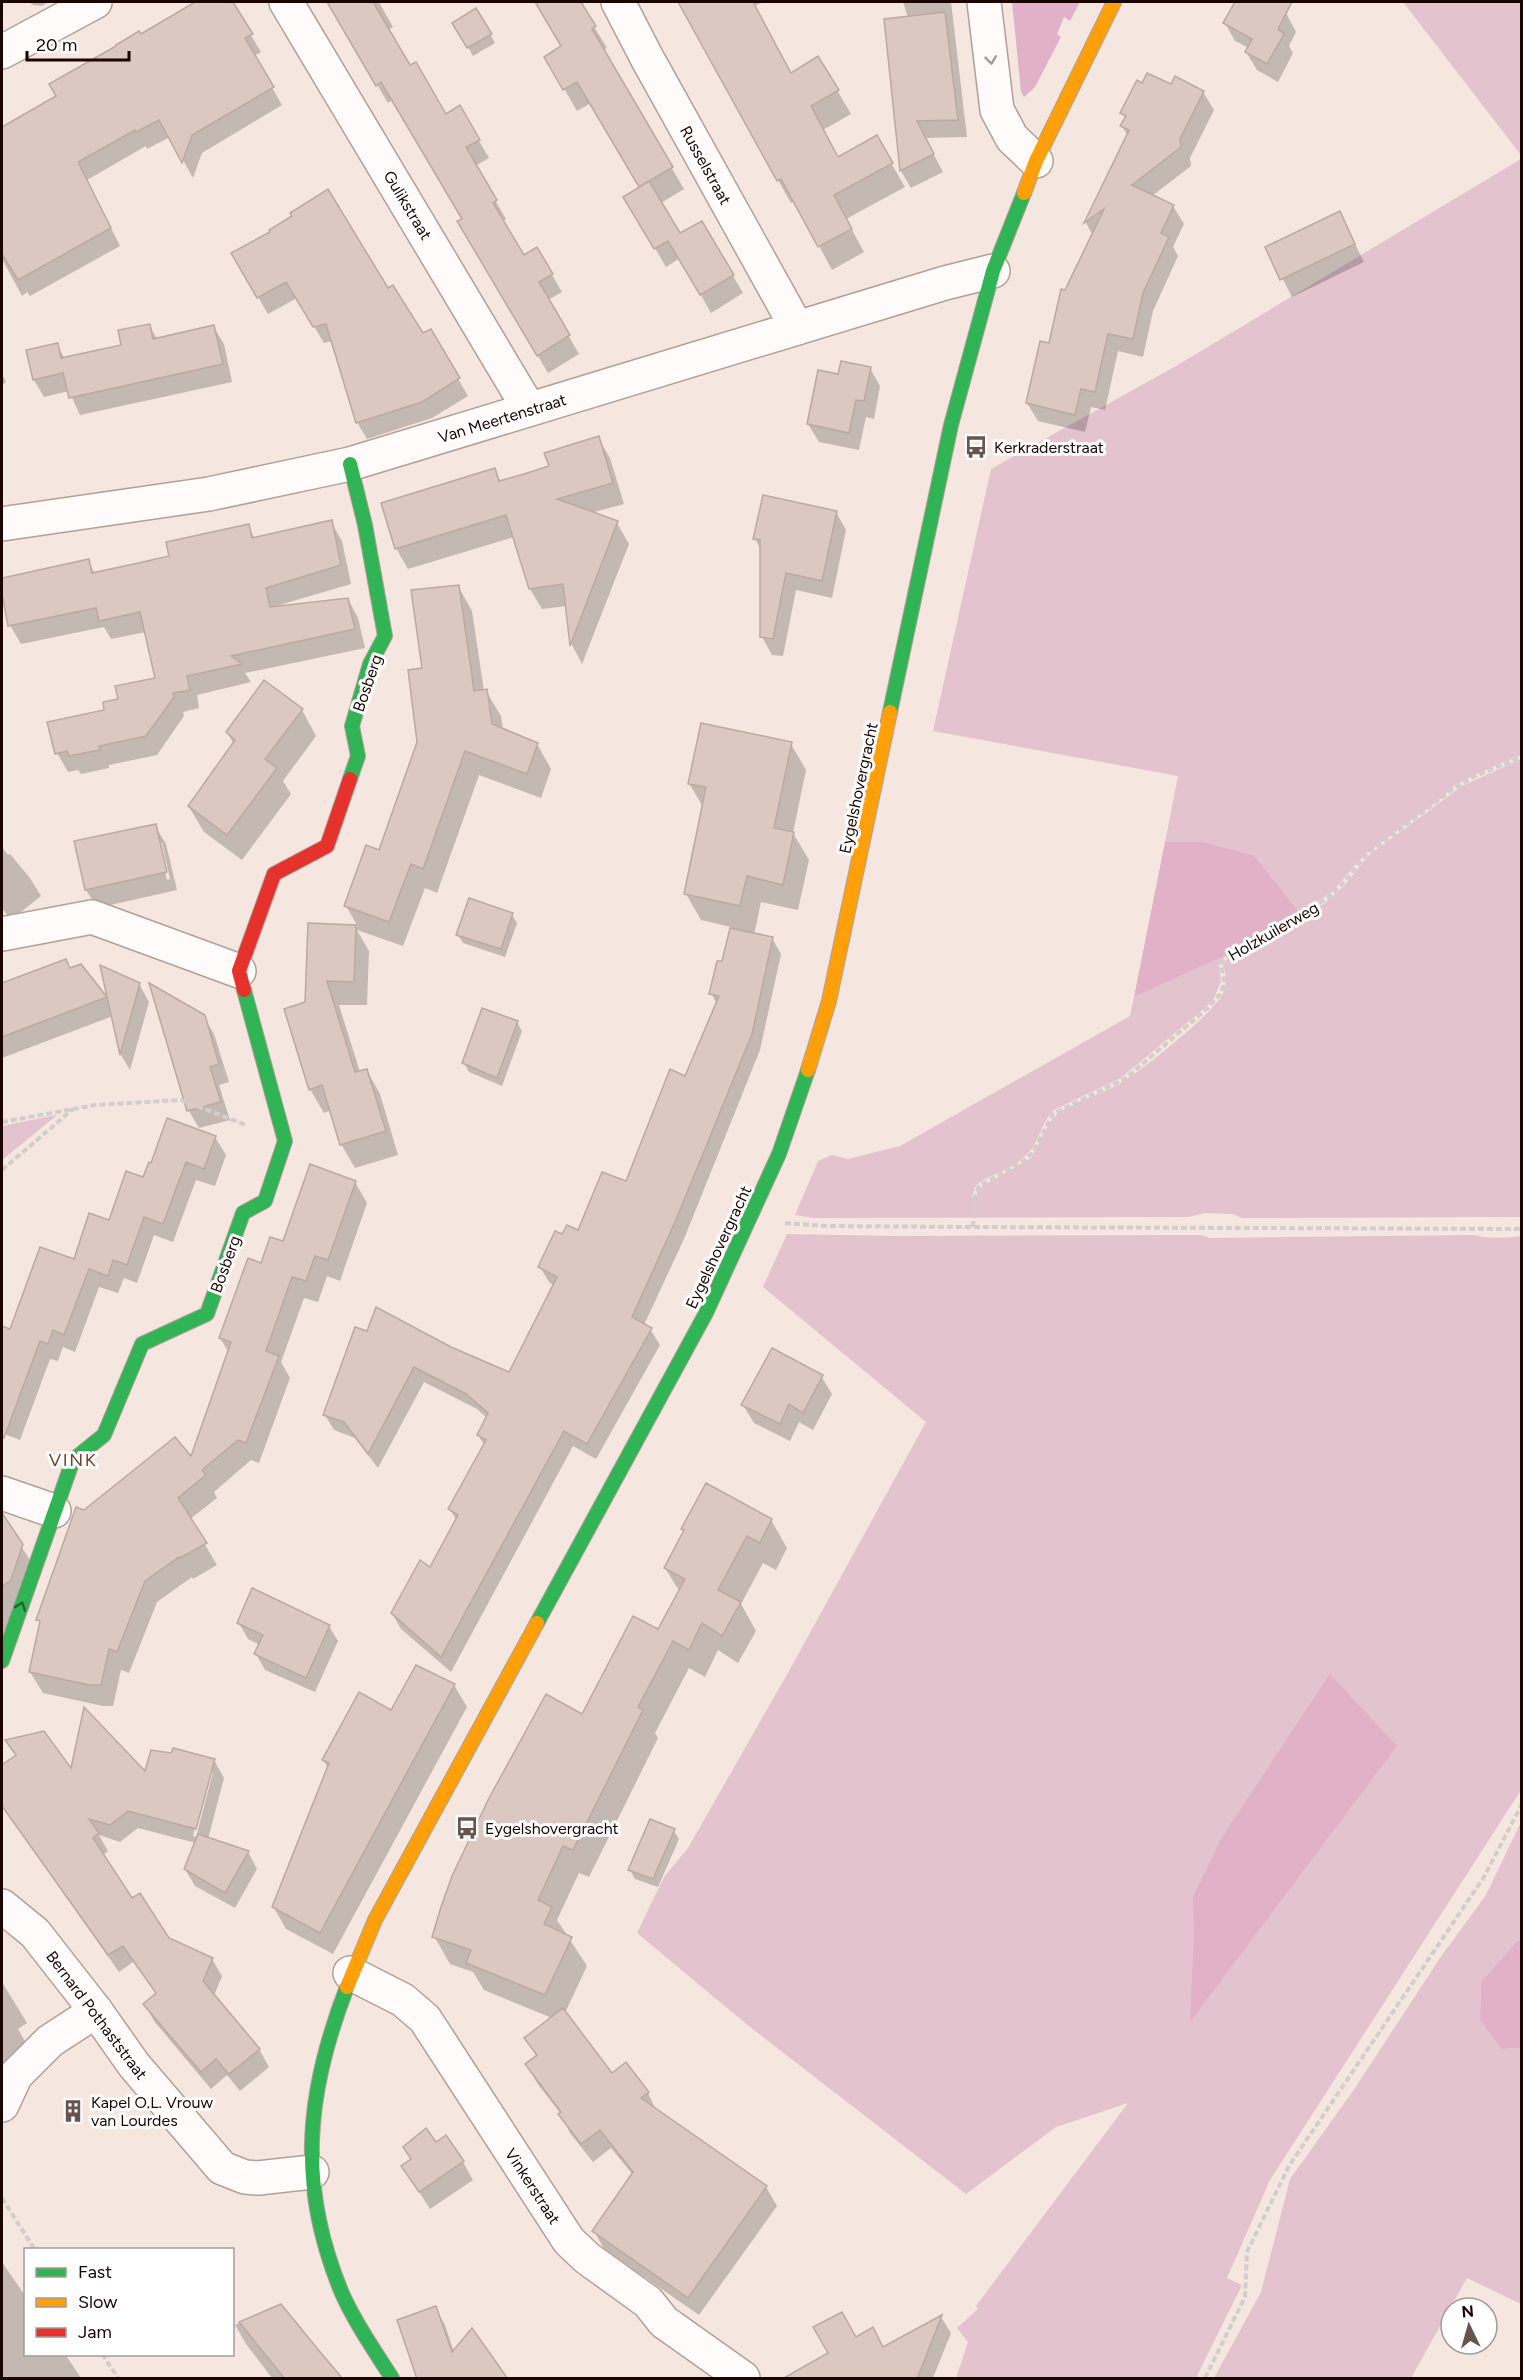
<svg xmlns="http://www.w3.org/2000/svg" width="1523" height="2380" font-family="Figtree,sans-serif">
	<rect width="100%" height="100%" fill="#f5e6e0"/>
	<g fill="#e3c3ce">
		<polygon points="1403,2 1521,2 1521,155"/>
		<polygon points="1521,159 1521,755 1476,774 1454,786 1440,799 1364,855 1331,893 1300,913 1254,855 1203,842 1165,842 1178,776 933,731 991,469 1176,366"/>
		<path d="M1521 759V1217L1242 1218 1232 1214 1206 1213 1188 1217 814 1218 795 1215 818 1161 832 1155 848 1159 900 1146 1130 1016 1134 997 1225 956 1219 965 1221 982 1214 998 1206 1007 1121 1078 1054 1110C1042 1121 1040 1139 1029 1152 1016 1168 993 1173 976 1185L972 1197H977V1192L983 1186 1031 1158 1050 1122 1057 1114C1079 1099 1105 1094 1127 1079 1147 1066 1215 1012 1223 993 1227 983 1227 976 1223 966L1227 959 1325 903 1345 885 1368 856 1462 786Z"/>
		<polygon points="56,1115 56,1116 2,1160 2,1126"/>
		<path d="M787 1234 897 1236 1201 1235 1210 1238 1473 1235C1488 1239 1506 1238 1521 1236V1790L1270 2180 1227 2278 1242 2285 1196 2378H956L968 2342 957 2328 978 2309 976 2306 1128 2103 1056 2127 966 2194 750 2027 637 1933 664 1877 688 1848 789 1671 926 1422 763 1287Z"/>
		<polygon points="1521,1822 1521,1941 1517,1941 1481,1982 1480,2020 1501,2049 1521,2048 1521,2304 1467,2278 1411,2378 1214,2378 1261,2292 1290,2179 1353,2091 1440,1958 1486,1895"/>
	</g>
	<g fill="#e1b2c7">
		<polygon points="1012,2 1080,2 1070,21 1064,17 1057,34 1061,37 1035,87 1024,97 1021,92"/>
		<polygon points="1165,842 1203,842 1254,855 1300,913 1225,956 1134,997"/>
		<polygon points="1330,1674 1397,1746 1190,2022 1194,1936 1193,1897 1222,1837"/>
		<polygon points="1517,1941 1521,1941 1521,2048 1501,2049 1480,2020 1481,1982"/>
	</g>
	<g fill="#0003" fill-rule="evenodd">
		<polygon points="29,2 49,2 41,6 33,5"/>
		<polygon points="197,2 231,2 261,52 254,56 282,105 202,153 193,178 170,137 147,149 146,146 87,180 120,246 30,296 27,292 22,296 2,259 2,129 58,97 51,85"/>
		<polygon points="328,2 379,2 393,27 388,30 410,67 446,116 459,107 489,158 475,166 506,219 502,222 523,257 537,249 562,292 548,300 579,354 548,373 459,222 464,220 393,99 388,103"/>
		<polygon points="536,2 579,2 607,48 603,50 684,189 661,203 680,236 702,223 743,293 711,313 680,258 666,267 625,197 641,188 591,103 577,111 546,57 563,47"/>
		<polygon points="680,2 763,2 755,6 791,75 818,58 851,114 823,130 838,158 876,137 905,187 846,219 864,252 832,270 795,201 791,203 778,180"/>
		<polygon points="903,2 951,2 967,137 925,138 943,172 911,188 901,171 890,52 916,43"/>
		<polygon points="1237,2 1263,2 1286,13 1296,32 1289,46 1293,53 1278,82 1257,70 1246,52 1249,48 1235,41 1225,23"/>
		<polygon points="476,10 495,43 473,56 454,23"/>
		<polygon points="1143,85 1172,86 1203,92 1214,110 1190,158 1191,166 1152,196 1173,206 1184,224 1173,247 1178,256 1153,311 1143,357 1118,351 1105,410 1091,407 1085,432 1038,421 1027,403 1050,345 1066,292 1093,236 1086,223 1128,136 1122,126 1126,119 1122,113"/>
		<polygon points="1340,213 1364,262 1292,297 1267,248"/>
		<polygon points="272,232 388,290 422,335 430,331 468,396 432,418 367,439 357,422 333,341 324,343 297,298 268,314 233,254"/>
		<polygon points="149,325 157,339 213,326 224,344 232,382 80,415 69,391 44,397 34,380 57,345 65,359 123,346"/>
		<polygon points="870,368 880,386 874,419 866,417 859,450 819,442 808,424 839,376"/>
		<polygon points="2,374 6,382 2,385"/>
		<polygon points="598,438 610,458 624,504 591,513 617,523 629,544 582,664 572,645 567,606 542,609 530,589 514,537 408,569 396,548 494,469 501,482 550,467"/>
		<polygon points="836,512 846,530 832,598 796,590 783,656 772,655 762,637 761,550 755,539"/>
		<polygon points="331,522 342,541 351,584 276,606 276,608 348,599 358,618 365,648 245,673 251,682 197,695 199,708 183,712 184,716 157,755 109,765 109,768 81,774 78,770 68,772 57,753 120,701 157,680 146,632 111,639 104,627 21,644 10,625 2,580 88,561 95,574 171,557 248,526 255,539"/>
		<polygon points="458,586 472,611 484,691 486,691 501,716 503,730 537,744 551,769 541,798 479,775 437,893 425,888 403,946 357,930 369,951 367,1005 339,1005 360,1072 367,1071 380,1094 398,1155 355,1168 341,1144 331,1110 324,1113 310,1089 306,1004 309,925 358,927 346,906 380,852 419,742 424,670"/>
		<polygon points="302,710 316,736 283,781 291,794 242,860 204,832 189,807 234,744 227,733"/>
		<polygon points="791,744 806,770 793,833 809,860 798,910 761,902 754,935 772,938 781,954 760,1050 684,1239 644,1325 650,1329 660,1345 596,1459 573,1446 451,1672 401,1629 392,1613 431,1569 457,1521 450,1509 485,1446 478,1435 487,1418 477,1409 424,1382 378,1468 355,1438 334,1430 325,1415 356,1329 450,1348 510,1374 554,1286 549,1282 540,1267 563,1236 579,1232 627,1183 686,1078 717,1004 711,993 723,963 731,927 701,920 686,894 703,807 689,783"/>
		<path d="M155 826 166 844 177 890 97 908 86 890ZM159 843H162L170 879 167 880Z"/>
		<polygon points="2,847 8,855 10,854 30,878 41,896 11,920 2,908"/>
		<polygon points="512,915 517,923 505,957 463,943 458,935"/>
		<polygon points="66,961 71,969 80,966 110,1003 139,984 149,1002 130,1070 121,1055 113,1016 2,1058 2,984"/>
		<polygon points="152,986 203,1016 214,1034 229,1082 219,1085 230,1120 199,1128 189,1111"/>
		<polygon points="517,1022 522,1031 502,1086 469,1072 464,1063"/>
		<polygon points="215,1137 226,1155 215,1186 196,1180 173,1242 154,1235 137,1283 124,1278 118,1293 99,1287 75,1352 63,1347 58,1361 50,1359 20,1440 2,1433 2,1328 11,1331 110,1222 144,1179"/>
		<polygon points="355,1182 367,1203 340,1281 327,1276 318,1302 304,1298 281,1362 290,1378 259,1463 251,1460 214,1492 217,1498 190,1519 217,1565 193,1579 192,1577 157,1602 129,1673 121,1670 113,1706 103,1706 43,1693 30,1672 84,1512 191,1459 229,1353 220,1338 262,1265"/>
		<polygon points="821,1376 832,1394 813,1430 799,1422 790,1441 754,1423 743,1405"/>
		<polygon points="2,1517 32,1563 2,1651"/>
		<polygon points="771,1520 787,1548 776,1570 763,1563 741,1604 756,1631 738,1663 718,1650 705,1677 689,1668 655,1733 658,1738 589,1877 579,1873 557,1920 587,1966 565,2013 612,2075 626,2064 648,2093 657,2112 766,2187 777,2206 699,2315 604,2249 594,2231 633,2175 611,2148 593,2162 570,2133 561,2114 537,2083 527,2065 537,2057 526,2039 552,2018 484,1990 473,1972 450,1964 434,1936 582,1716 659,1631 680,1592 665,1568 685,1532 683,1529"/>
		<polygon points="239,1623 329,1626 338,1641 315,1692 265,1670 256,1654 260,1645 248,1639"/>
		<polygon points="454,1685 467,1707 333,1954 286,1929 273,1906 329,1769 323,1760 392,1712"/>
		<path d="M7 1741 72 1771 146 1774 214 1760 224 1778 208 1839 248 1852 257 1869 235 1908 195 1886 185 1869 196 1843 138 1828 120 1842 99 1835 108 1851 103 1855 132 1900 168 1939 212 1959 222 1976 214 1996 259 2049 269 2067 240 2091 227 2075 211 2089 154 2021 145 2004 157 1994 133 1962 119 1972 2 1806V1767L16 1756ZM210 1772H213L196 1837 193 1836Z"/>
		<polygon points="674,1831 679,1839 658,1887 635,1879 630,1870"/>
		<polygon points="2,1982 27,2023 18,2029 27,2045 2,2063"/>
		<polygon points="436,2144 463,2162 473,2180 430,2209 403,2167"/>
		<polygon points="2,2262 26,2297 26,2354 65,2354 81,2378 2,2378"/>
		<polygon points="281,2306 340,2378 272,2378 246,2344 235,2325"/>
		<polygon points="435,2308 445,2325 454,2352 506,2378 426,2378"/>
		<polygon points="941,2317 951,2333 933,2378 824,2378 856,2339 883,2349"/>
	</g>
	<g fill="#dbc8c0" stroke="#bba9a2" stroke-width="1.5">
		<polygon points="195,2 233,2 253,34 245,38 274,87 192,135 182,163 159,120 136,132 135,130 78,162 111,228 18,280 2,254 2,127 56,96 49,84 116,46 116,45 139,31 141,34"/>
		<polygon points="327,2 373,2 410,65 416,62 446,114 460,105 480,140 466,147 497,200 493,203 524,255 537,247 553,274 539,282 570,335 537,356 457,221 462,219 381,82 376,86"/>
		<polygon points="535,2 581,2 596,26 592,29 673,167 639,187 577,82 563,90 544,57 561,46"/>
		<polygon points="678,2 753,2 791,73 818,56 839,90 811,106 838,157 877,135 893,163 834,195 852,229 818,247 781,179 777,181"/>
		<polygon points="1235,2 1292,2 1278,29 1284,34 1267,64 1245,52 1252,39 1223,23"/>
		<polygon points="476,8 492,34 467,48 452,23"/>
		<polygon points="945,12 958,120 917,121 934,154 900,171 884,19"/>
		<polygon points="1147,73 1171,84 1175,76 1204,91 1180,139 1181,147 1132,185 1174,205 1161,233 1169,237 1143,293 1133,339 1108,334 1095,392 1081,389 1075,415 1026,403 1040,341 1049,343 1061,289 1065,290 1104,209 1084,223 1129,130 1120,126 1126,116 1120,113 1137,80 1142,83"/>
		<polygon points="649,181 680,233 702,221 734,275 700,295 668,241 654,249 623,197"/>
		<polygon points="328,189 388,288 393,285 423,333 431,329 460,378 422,402 356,423 326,324 313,327 286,282 257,298 231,253 270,232 269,230 292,216 290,213"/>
		<polygon points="1340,211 1355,244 1280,280 1265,247"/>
		<polygon points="150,324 153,339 214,325 223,364 69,398 63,373 33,380 26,350 58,343 61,358 121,345 118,330"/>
		<polygon points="841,361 871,367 864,401 856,400 849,433 807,424 818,370 838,374"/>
		<polygon points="599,436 613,483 557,499 618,521 570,646 563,584 529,589 506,515 395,549 381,503 495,468 499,481 524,474 549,466 544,453"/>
		<polygon points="763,495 837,511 822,581 786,573 773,639 760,637 760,540 753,539"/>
		<polygon points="332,520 341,565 266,588 270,607 348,598 355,629 231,656 242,664 187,676 190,690 173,693 174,697 146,736 99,746 100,750 69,756 67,751 55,754 47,722 104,710 103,702 118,699 115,686 155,678 140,612 99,621 96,608 8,626 2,594 2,578 89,559 92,573 143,562 169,556 166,542 249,524 252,538"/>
		<polygon points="459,585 474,691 487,689 492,724 538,743 527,774 465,751 423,869 411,864 389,922 344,906 366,845 379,850 417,742 408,670 422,668 411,590"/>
		<polygon points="264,680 303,709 265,759 277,768 227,835 188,806 235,740 226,732"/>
		<polygon points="701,723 792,742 774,828 794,832 783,885 747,876 740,906 684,894 706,787 688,784"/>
		<polygon points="156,824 167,872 85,890 74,841"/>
		<polygon points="469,898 513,913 501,949 456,935"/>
		<polygon points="308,923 356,925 354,982 327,981 355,1072 367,1069 386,1131 340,1145 322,1085 309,1090 284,1009 305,1002"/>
		<polygon points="730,928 773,937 752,1034 675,1222 632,1317 652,1328 587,1444 564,1431 441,1657 391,1613 420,1560 430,1567 458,1515 448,1509 486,1440 477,1435 488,1413 466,1394 414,1367 368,1454 344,1422 323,1415 355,1327 367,1331 376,1307 451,1347 509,1372 557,1277 538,1267 555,1231 562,1234 567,1225 578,1230 602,1172 626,1181 670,1069 685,1076 719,996 709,994 717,961 722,961"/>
		<polygon points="66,959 70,968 81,964 107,997 100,965 140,983 120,1055 107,997 2,1037 2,983"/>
		<polygon points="149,983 205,1015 219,1064 210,1067 221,1102 187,1111"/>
		<polygon points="482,1008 518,1021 497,1078 462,1063"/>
		<polygon points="167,1118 216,1136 204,1169 186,1162 163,1224 144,1217 127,1265 113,1260 108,1276 89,1269 64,1335 53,1330 48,1344 40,1341 4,1438 2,1437 2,1326 10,1329 40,1247 74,1259 89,1213 109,1220 126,1171 143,1177 149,1162 151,1163"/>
		<polygon points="310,1164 356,1181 328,1260 315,1256 306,1281 292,1277 266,1351 279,1356 246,1443 238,1440 202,1470 206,1475 178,1498 207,1543 180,1558 179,1557 145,1581 117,1652 109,1649 101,1685 89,1685 29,1672 40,1621 36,1620 76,1507 84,1510 175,1437 191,1456 231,1342 219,1338 248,1258 261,1263 270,1237 283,1241"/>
		<polygon points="772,1348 823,1375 803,1413 789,1404 780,1424 741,1405"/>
		<polygon points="706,1483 772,1519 760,1543 747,1536 718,1590 741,1602 722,1636 702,1623 689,1650 673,1641 638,1707 643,1710 573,1850 563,1846 538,1900 552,1907 544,1924 572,1937 545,1995 466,1963 471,1950 432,1937 441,1907 452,1876 488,1800 546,1694 582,1714 633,1616 658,1629 685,1579 664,1568 684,1530 681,1529"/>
		<polygon points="2,1513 23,1544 11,1580 2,1586"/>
		<polygon points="252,1588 330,1625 306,1678 254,1654 263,1635 237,1623"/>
		<polygon points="416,1665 455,1684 320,1933 272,1907 329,1763 322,1760 359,1692 391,1710"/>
		<polygon points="84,1707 145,1771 151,1750 171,1753 173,1748 215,1759 196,1829 128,1811 110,1825 89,1819 99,1833 93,1838 132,1898 140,1893 169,1938 213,1958 203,1981 260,2049 229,2074 216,2059 201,2072 176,2043 143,2004 156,1993 123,1946 108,1955 2,1806 2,1765 16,1755 5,1740 44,1731 71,1768"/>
		<polygon points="650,1819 675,1829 653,1879 628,1870"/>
		<polygon points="198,1834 249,1851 225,1893 184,1869"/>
		<polygon points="563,2008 612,2073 626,2062 649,2092 641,2098 767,2186 688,2298 592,2231 633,2172 600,2130 581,2144 558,2114 561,2112 525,2064 537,2055 524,2038"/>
		<polygon points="426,2128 436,2142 446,2135 464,2161 419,2192 401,2166 411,2159 403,2147"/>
		<polygon points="281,2304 316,2347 343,2379 285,2379 239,2322"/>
		<polygon points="436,2306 452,2352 472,2328 508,2379 417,2379 397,2320"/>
		<polygon points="842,2312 856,2337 873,2327 883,2347 942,2315 917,2379 782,2379 828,2353 813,2327"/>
	</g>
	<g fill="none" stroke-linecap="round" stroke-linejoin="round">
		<g stroke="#b2a098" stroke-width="36">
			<g id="street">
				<polyline points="286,2 529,409"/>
				<polyline points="618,2 647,58 797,328"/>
				<polyline points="984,2 997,110 1012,138 1036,161"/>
				<polyline points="2,52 95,2"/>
				<polyline points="2,524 209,494 350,464 945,283 993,271"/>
				<polyline points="2,934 92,917 239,971"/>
				<polyline points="2,1493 54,1511"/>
				<polyline points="2,1906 35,1933 96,2011 134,2065 222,2168 245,2177 258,2178 312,2172"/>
				<polyline points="350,1973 403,2000 425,2019 569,2241 587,2258 648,2302 664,2322 743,2378"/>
				<polyline points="2,2105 16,2075 50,2041 96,2011"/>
			</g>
		</g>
		<g stroke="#b2a098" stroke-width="16">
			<g id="fast">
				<polyline points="350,464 365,525 385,636 370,664 352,726 358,756 350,779"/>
				<polyline points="890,712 951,425 993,271 1024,193"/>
				<polyline points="537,1623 706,1313 779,1154 808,1070"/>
				<polyline points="2,1661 73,1460 104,1435 142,1344 207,1314 243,1213 265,1201 285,1141 244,990"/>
				<path d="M347 1987C306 2093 297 2184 341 2291 354 2321 374 2350 392 2378"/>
			</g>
		</g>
		<g stroke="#b2a098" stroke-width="16">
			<g id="slow">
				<polyline points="1024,193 1036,161 1114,2"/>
				<polyline points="808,1070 829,1001 890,712"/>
				<polyline points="347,1987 375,1920 537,1623"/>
			</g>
		</g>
		<g stroke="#b2a098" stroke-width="16">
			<polyline id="jam" points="244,990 239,971 274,874 327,846 350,779"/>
		</g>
		<g stroke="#d3cecc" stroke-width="4" stroke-dasharray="6 3" stroke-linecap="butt">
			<polyline points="2,1122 96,1105 181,1100 246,1125"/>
			<polyline points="2,1170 73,1109"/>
			<polyline points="785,1223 827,1226 973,1227 1522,1229"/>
			<polyline points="973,1227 975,1197 979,1186 1024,1161 1033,1152 1053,1114 1126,1078 1208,1008 1220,994 1223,987 1224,980 1221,965 1225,957 1328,898 1346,880 1365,856 1453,789 1477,775 1522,757"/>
			<polyline points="2,2198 35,2250"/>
			<polyline points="102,2354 118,2378"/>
			<polyline points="1205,2378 1245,2297 1247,2252 1289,2166 1484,1877 1522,1804"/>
		</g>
		<use href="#street" stroke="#fefbfa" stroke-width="33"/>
		<use href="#fast" stroke="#30b455" stroke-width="14"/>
		<use href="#slow" stroke="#ff9f0a" stroke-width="14"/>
		<use href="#jam" stroke="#e5322d" stroke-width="14"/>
	</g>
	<defs><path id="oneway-chevron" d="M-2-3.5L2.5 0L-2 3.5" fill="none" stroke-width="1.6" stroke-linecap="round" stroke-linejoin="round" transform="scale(1.5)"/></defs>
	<use stroke="#a39996" href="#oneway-chevron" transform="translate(991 60) rotate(83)"/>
	<use stroke="#26652f" href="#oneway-chevron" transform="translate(21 1606) rotate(-71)"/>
	<defs>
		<g id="bus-bare" transform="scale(1.8)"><path d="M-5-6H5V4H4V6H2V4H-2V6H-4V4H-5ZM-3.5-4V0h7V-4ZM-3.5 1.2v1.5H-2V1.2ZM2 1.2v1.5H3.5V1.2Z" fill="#67544e" stroke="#fff" stroke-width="2.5" paint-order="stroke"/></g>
		<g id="building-bare" transform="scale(1.8)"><path d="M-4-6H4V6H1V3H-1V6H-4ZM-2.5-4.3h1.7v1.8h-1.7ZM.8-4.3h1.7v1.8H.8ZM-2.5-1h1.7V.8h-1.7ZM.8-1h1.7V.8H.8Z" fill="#67544e" stroke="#fff" stroke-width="2.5" paint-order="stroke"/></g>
	</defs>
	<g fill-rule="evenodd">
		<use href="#bus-bare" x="976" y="447"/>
		<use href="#bus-bare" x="467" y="1828"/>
		<use href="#building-bare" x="73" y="2111"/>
	</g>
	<g text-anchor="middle" stroke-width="6" stroke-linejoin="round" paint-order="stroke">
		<g font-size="16" fill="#1a0500" stroke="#fff">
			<text transform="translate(706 165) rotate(61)" y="6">Russelstraat</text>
			<text transform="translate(408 205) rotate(59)" y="6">Gulikstraat</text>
			<text transform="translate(502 418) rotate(-17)" y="6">Van Meertenstraat</text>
			<text transform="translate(367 683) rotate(-71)" y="6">Bosberg</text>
			<text transform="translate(858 788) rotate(-78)" y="6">Eygelshovergracht</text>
			<text transform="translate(1273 931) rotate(-30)" y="6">Holzkuilerweg</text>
			<text transform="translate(718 1247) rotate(-65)" y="6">Eygelshovergracht</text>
			<text transform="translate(225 1264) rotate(-70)" y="6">Bosberg</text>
			<text transform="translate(97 2015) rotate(53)" y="6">Bernard Pothaststraat</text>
			<text transform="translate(533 2186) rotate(57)" y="6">Vinkerstraat</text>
		</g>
		<g font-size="16" fill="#1a0500" stroke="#fff" text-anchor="start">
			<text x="994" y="453">Kerkraderstraat</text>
			<text x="485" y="1834">Eygelshovergracht</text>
			<text x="91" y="2108">Kapel O.L. Vrouw<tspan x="91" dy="18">van Lourdes</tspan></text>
		</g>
		<g font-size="18" letter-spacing="1.5" fill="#774028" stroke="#fff">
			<text x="73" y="1466">VINK</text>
		</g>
	</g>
	<rect width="1523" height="2380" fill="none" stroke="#1a0500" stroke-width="6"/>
	<rect x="24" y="2248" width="210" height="108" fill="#ffffff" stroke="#a39b99" stroke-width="1.5"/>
	<rect x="36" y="2268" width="30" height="9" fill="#30b455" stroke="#a39b99" stroke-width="1.5"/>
	<text x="78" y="2278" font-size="18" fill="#1a0500">Fast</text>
	<rect x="36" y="2298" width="30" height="9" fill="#ff9f0a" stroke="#a39b99" stroke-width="1.5"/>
	<text x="78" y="2308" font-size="18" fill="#1a0500">Slow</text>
	<rect x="36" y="2328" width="30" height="9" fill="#e5322d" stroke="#a39b99" stroke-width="1.5"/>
	<text x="78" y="2338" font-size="18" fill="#1a0500">Jam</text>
	<g transform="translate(1469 2326) rotate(355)"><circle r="28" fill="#ffffff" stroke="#a39b99" stroke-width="1.5"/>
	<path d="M0-4.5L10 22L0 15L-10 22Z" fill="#67544e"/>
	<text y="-9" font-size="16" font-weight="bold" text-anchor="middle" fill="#1a0500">N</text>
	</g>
	<path d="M27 51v9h102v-9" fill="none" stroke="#1a0500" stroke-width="3"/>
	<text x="36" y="51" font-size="18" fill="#1a0500" stroke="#ffffff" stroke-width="4.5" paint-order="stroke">20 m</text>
</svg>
